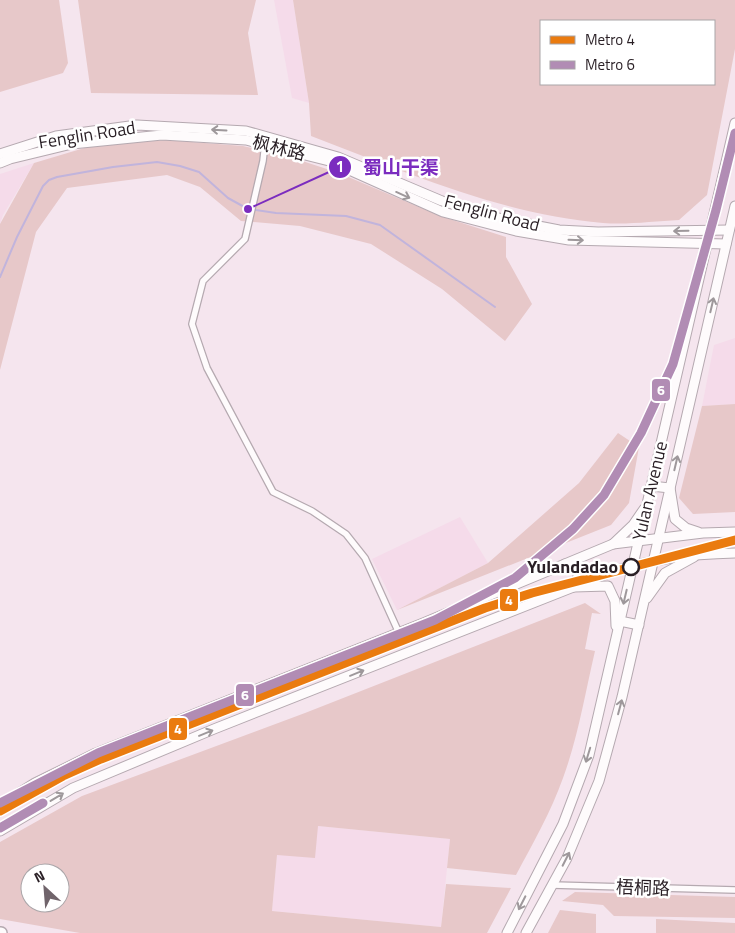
<svg xmlns="http://www.w3.org/2000/svg" width="735" height="933" font-family="'Titillium Web','Noto Sans SC',sans-serif">
	<rect width="100%" height="100%" fill="#f5e5ee"/>
	<g fill="#f5dbea">
		<polygon points="274,0 293,0 309,103 292,98"/>
		<polygon points="34,163 3,215 0,224 0,174"/>
		<polygon points="735,338 735,404 702,406 714,345"/>
		<polygon points="460,517 488,563 397,610 372,559"/>
		<polygon points="318,826 450,839 441,927 272,911 277,854"/>
	</g>
	<g fill="#e7c8c9" fill-rule="evenodd">
		<polygon points="0,0 59,0 68,63 63,73 0,92"/>
		<polygon points="78,0 256,0 248,33 258,95 91,93"/>
		<path d="M293 0H735V49L707 195 679 220C655 221 628 225 603 223 502 215 406 172 311 136L309 103ZM541 21H714V84H541Z"/>
		<polygon points="166,140 243,146 287,156 339,173 440,216 506,237 506,257 532,304 505,341 442,289 371,244 300,226 241,221 200,187 167,175 67,188 36,232 0,370 0,224 34,163 91,146"/>
		<polygon points="735,404 735,512 693,514 679,498 702,406"/>
		<polygon points="618,433 639,447 629,503 611,525 397,610 488,563 579,483"/>
		<path d="M585 603 601 614 592 613 585 649 595 651C585 694 578 737 563 778 551 812 533 843 516 875L447 868 450 839 318 826 315 858 277 855 272 911 441 927 446 884 511 888 487 933H80L0 919V842L82 796 305 713ZM30 873H60V903H30Z"/>
		<polygon points="575,892 735,897 735,918 614,916 603,905 562,901"/>
		<polygon points="560,910 596,914 596,933 548,933"/>
		<polygon points="656,919 735,923 735,933 656,933"/>
	</g>
	<g fill="none" stroke-linecap="round" stroke-linejoin="round">
		<polyline stroke="#c1b4dc" stroke-width="2" points="0,277 17,237 43,186 49,180 57,177 113,167 157,162 180,166 199,172 228,198 248,209 276,213 346,216 380,225 495,307"/>
		<g stroke="#b5a9b0" stroke-width="8">
			<g id="minor">
				<polyline points="265,143 263,161 245,239 203,281 192,324 207,368 273,492 312,511 346,534 365,558 399,633"/>
				<polyline points="552,885 735,890"/>
			</g>
		</g>
		<g stroke="#b5a9b0" stroke-width="11">
			<g id="secondary">
				<polyline points="0,154 56,136 137,125 246,131 338,157 442,201 498,218 559,230 598,232 729,230"/>
				<polyline points="0,163 10,159 72,144 162,135 246,140 329,161 443,212 516,231 569,240 726,244"/>
			</g>
		</g>
		<g stroke="#b5a9b0" stroke-width="11">
			<g id="primary">
				<polyline points="651,486 670,488 675,519 686,528 698,532"/>
				<polyline points="613,544 633,525 644,509"/>
				<polyline points="565,564 580,571 574,587 608,586 615,601 616,626"/>
				<polyline points="647,598 665,573 694,557"/>
				<polyline points="620,621 639,625"/>
				<polyline points="0,805 35,783 96,753 423,623 613,544 703,533 735,532"/>
				<path d="M0 831 73 788 214 729 609 573C649 559 692 554 735 553"/>
				<polyline points="507,933 563,824 589,755 735,123"/>
				<polyline points="526,933 567,858 599,781 622,697 735,206"/>
			</g>
		</g>
		<g stroke="#b5a9b0" stroke-width="14">
			<polyline id="motorway" points="0,933 1,933"/>
		</g>
		<use href="#minor" stroke="#fefbfc" stroke-width="5.5"/>
		<use href="#secondary" stroke="#fefbfc" stroke-width="9"/>
		<use href="#primary" stroke="#fefbfc" stroke-width="9"/>
		<use href="#motorway" stroke="#fefbfc" stroke-width="11"/>
		<g stroke="#fff" stroke-width="12">
			<polyline id="metro-1" points="0,811 63,776 101,759 485,608 532,593 735,540"/>
		</g>
		<g stroke="#fff" stroke-width="12">
			<g id="metro-2">
				<polyline points="0,803 98,753 435,620 515,578 573,529 604,495 641,433 673,364 716,210 735,133"/>
				<polyline points="0,828 43,803"/>
			</g>
		</g>
		<use href="#metro-1" stroke="#ea7b0f" stroke-width="9"/>
		<use href="#metro-2" stroke="#b18cb4" stroke-width="9"/>
	</g>
	<defs><path id="oneway-shaft" d="M-6 0H5M1.5-3L5.5 0L1.5 3" fill="none" stroke-width="1.6" stroke-linecap="round" stroke-linejoin="round" transform="scale(1.25)"/></defs>
	<g stroke="#9e989b">
		<use href="#oneway-shaft" transform="translate(219 130) rotate(-177)"/>
		<use href="#oneway-shaft" transform="translate(403 195) rotate(24)"/>
		<use href="#oneway-shaft" transform="translate(681 231) rotate(179)"/>
		<use href="#oneway-shaft" transform="translate(576 240) rotate(2)"/>
		<use href="#oneway-shaft" transform="translate(712 305) rotate(-77)"/>
		<use href="#oneway-shaft" transform="translate(676 463) rotate(-77)"/>
		<use href="#oneway-shaft" transform="translate(625 597) rotate(103)"/>
		<use href="#oneway-shaft" transform="translate(357 673) rotate(-22)"/>
		<use href="#oneway-shaft" transform="translate(620 707) rotate(-75)"/>
		<use href="#oneway-shaft" transform="translate(206 733) rotate(-22)"/>
		<use href="#oneway-shaft" transform="translate(588 755) rotate(107)"/>
		<use href="#oneway-shaft" transform="translate(57 797) rotate(-31)"/>
		<use href="#oneway-shaft" transform="translate(566 859) rotate(-63)"/>
		<use href="#oneway-shaft" transform="translate(522 903) rotate(117)"/>
	</g>
	<circle fill="#fff" stroke="#291f25" stroke-width="2.5" cx="631" cy="567" r="8"/>
	<g text-anchor="middle" stroke-width="5" stroke-linejoin="round" paint-order="stroke">
		<g font-size="18" fill="#291f25" stroke="#fff">
			<text transform="translate(87 135) rotate(-9)" y="6">Fenglin Road</text>
			<text transform="translate(279 148) rotate(14)" y="6">枫林路</text>
			<text transform="translate(492 213) rotate(15)" y="6">Fenglin Road</text>
			<text transform="translate(650 491) rotate(-77)" y="6">Yulan Avenue</text>
			<text transform="translate(643 888) rotate(2)" y="6">梧桐路</text>
		</g>
		<g font-size="18" font-weight="bold" fill="#291f25" stroke="#fff" text-anchor="end">
			<text x="618" y="573">Yulandadao</text>
		</g>
	</g>
	<path fill="none" stroke="#7b2cbf" stroke-width="2" d="M248 209L340 167"/>
	<g fill="#7b2cbf" stroke="#fff" stroke-width="2">
		<circle cx="248" cy="209" r="5"/>
		<circle cx="340" cy="167" r="12"/>
	</g>
	<g font-size="15" text-anchor="middle" font-weight="bold" fill="#fff">
		<text x="340" y="172">1</text>
	</g>
	<g font-size="19" text-anchor="middle" font-weight="bold" fill="#7b2cbf" stroke="#fff" stroke-width="5" stroke-linejoin="round" paint-order="stroke">
		<text x="401" y="174">蜀山干渠</text>
	</g>
	<g stroke="#fff" stroke-width="2">
		<rect x="651" y="378" width="20" height="24" rx="5" fill="#b18cb4"/>
		<rect x="499" y="588" width="20" height="24" rx="5" fill="#ea7b0f"/>
		<rect x="235" y="683" width="20" height="24" rx="5" fill="#b18cb4"/>
		<rect x="168" y="717" width="20" height="24" rx="5" fill="#ea7b0f"/>
	</g>
	<g font-size="14" text-anchor="middle" font-weight="bold" fill="#fff">
		<text x="661" y="395">6</text>
		<text x="509" y="605">4</text>
		<text x="245" y="700">6</text>
		<text x="178" y="734">4</text>
	</g>
	<rect x="540" y="20" width="175" height="65" fill="#ffffff" stroke="#a9a5a8"/>
	<rect x="550" y="36" width="25" height="8" fill="#ea7b0f" stroke="#a9a5a8"/>
	<text x="585" y="45" font-size="15" fill="#291f25">Metro 4</text>
	<rect x="550" y="61" width="25" height="8" fill="#b18cb4" stroke="#a9a5a8"/>
	<text x="585" y="70" font-size="15" fill="#291f25">Metro 6</text>
	<g transform="translate(45 888) rotate(334)"><circle r="24" fill="#ffffff" stroke="#a9a5a8"/>
	<path d="M0-4L9 19L0 12L-9 19Z" fill="#70646b"/>
	<text y="-8" font-size="14" font-weight="bold" text-anchor="middle" fill="#291f25">N</text>
	</g>
</svg>
